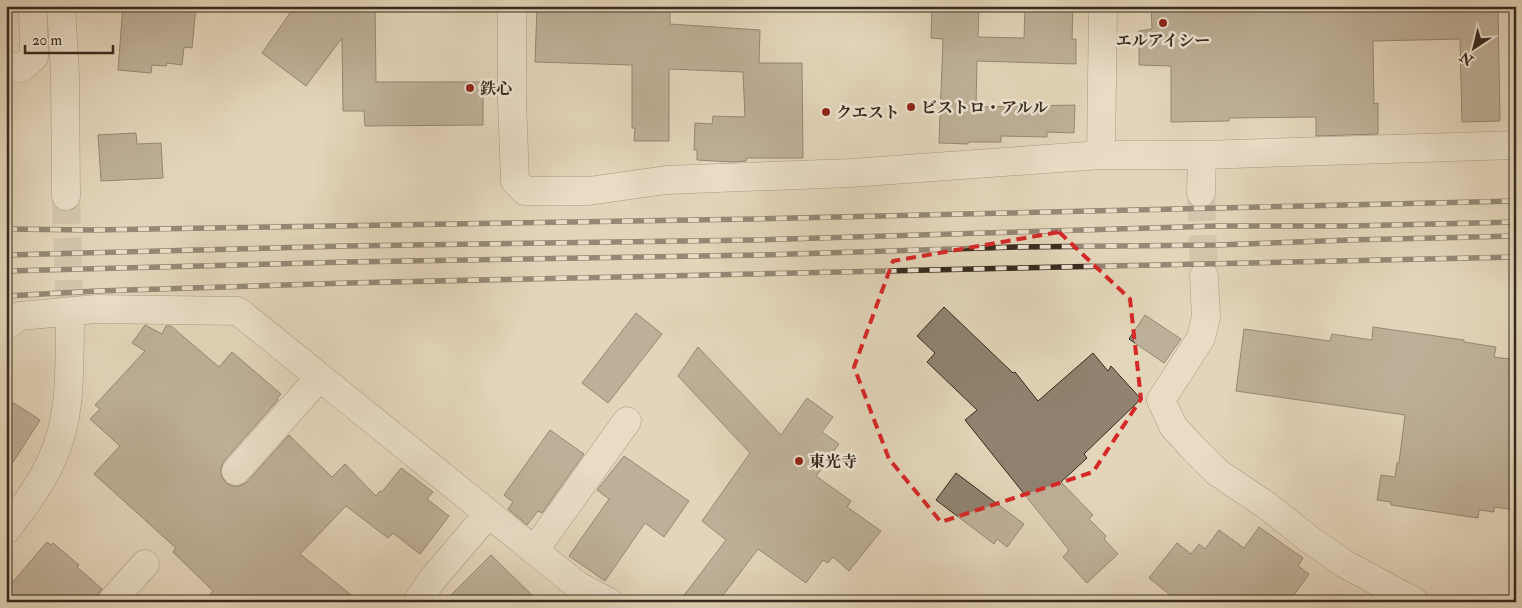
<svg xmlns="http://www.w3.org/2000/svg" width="1522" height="608" viewBox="0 0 1522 608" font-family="'IM FELL Double Pica','Noto Serif JP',serif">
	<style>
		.building { fill: #908370; stroke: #362a1f }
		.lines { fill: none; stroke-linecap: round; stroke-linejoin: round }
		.minor-tunnel { stroke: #c0b49b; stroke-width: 28; stroke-dasharray: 28 14; stroke-linecap: butt }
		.minor-casing { stroke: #615546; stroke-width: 29 }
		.minor { stroke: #ede4d2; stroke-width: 28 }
		.rail-casing { stroke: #362a1f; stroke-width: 5.5 }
		.rail { stroke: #ede4d2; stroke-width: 4; stroke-dasharray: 11; stroke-linecap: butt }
		.marked { fill: none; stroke: #d62828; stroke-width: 4; stroke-dasharray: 10 6; stroke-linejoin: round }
		.poi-dot { fill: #8f2418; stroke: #ede4d2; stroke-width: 2 }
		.labels { text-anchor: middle; stroke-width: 5; stroke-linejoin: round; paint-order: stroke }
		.poi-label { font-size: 16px; font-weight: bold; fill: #362a1f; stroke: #ede4d2; text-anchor: start }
	</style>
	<rect width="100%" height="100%" fill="#e3d6ba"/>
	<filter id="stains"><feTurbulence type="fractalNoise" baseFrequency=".004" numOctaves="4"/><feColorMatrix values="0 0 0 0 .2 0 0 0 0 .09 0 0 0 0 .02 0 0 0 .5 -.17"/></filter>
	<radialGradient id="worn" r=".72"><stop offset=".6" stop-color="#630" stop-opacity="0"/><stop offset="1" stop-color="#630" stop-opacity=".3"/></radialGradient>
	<path class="building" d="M 123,6 L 196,6 L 192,48 L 184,47 L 182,65 L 167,63 L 166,66 L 152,65 L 151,73 L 118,70 Z
		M 295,6 L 375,6 L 376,82 L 483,82 L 483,125 L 365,126 L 364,111 L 343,111 L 342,38 L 306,86 L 262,53 Z
		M 537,6 L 670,6 L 670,24 L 760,30 L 759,63 L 802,63 L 803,158 L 747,158 L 746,161 L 733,162 L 697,160 L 697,150 L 694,150 L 695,123 L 712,124 L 713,116 L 745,117 L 743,72 L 669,69 L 669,141 L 634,141 L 635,128 L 632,128 L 632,65 L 535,62 Z
		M 932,6 L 979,6 L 978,37 L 1024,38 L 1025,6 L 1073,6 L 1072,39 L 1076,39 L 1076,64 L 977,61 L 976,107 L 1075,105 L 1074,133 L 1047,132 L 1047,137 L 1001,136 L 1001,142 L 968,142 L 968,144 L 939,143 L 943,39 L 931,38 Z
		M 1151,6 L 1498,6 L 1500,121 L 1462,122 L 1460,39 L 1373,41 L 1374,104 L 1378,103 L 1378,134 L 1316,136 L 1316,117 L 1229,118 L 1229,121 L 1171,122 L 1171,66 L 1139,65 L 1139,31 L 1152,29 Z
		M 136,133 L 137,144 L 161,143 L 163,178 L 101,181 L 98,135 Z
		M 944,307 L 1013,373 L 1015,372 L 1038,401 L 1093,353 L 1108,371 L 1111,366 L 1141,399 L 1084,454 L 1087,458 L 1061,482 L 1093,515 L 1089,519 L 1106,536 L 1104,539 L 1118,554 L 1087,583 L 1063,557 L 1069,550 L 965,420 L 977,410 L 927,362 L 935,353 L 917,336 Z
		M 636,313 L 662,334 L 608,403 L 582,383 Z
		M 1145,315 L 1181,339 L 1164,363 L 1129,339 Z
		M 145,325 L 162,334 L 166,326 L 171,326 L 219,367 L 232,352 L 281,394 L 277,399 L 278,400 L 224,461 L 221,468 L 221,475 L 226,483 L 233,486 L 240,486 L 247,482 L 289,435 L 332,477 L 345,464 L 376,496 L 380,491 L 382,492 L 401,468 L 433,492 L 427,499 L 449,516 L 420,554 L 393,533 L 388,538 L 346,506 L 300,554 L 360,602 L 204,602 L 213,591 L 173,552 L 176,548 L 94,474 L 120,446 L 90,419 L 100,409 L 95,405 L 145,351 L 132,343 Z
		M 1373,327 L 1464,340 L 1464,342 L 1496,347 L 1494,357 L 1516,360 L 1516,510 L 1494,507 L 1494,512 L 1479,510 L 1478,518 L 1391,505 L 1391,502 L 1377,500 L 1381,475 L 1395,477 L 1397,463 L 1399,463 L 1405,415 L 1236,391 L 1244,329 L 1330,341 L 1332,334 L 1372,340 Z
		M 698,347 L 781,435 L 807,398 L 833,417 L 822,432 L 839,444 L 816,476 L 851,501 L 847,507 L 881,531 L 849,571 L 833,557 L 828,563 L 823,560 L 806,583 L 758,549 L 718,602 L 679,602 L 726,540 L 702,521 L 750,453 L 678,376 Z
		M 6,398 L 40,420 L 6,473 Z
		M 550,430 L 584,454 L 542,513 L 538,511 L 527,525 L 508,509 L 513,502 L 504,495 Z
		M 624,456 L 689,501 L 664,537 L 645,523 L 605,581 L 569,556 L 609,499 L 597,490 Z
		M 956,473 L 1024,524 L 1007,547 L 997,539 L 994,544 L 936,500 Z
		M 1259,527 L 1303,558 L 1298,566 L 1309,574 L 1289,602 L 1179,602 L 1149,578 L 1177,543 L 1191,554 L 1199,544 L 1205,549 L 1219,530 L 1244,548 Z
		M 47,542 L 51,545 L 53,543 L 79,565 L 77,567 L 102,589 L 96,598 L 96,602 L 6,602 L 6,590 Z
		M 491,555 L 539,602 L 444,602 Z"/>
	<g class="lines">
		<path class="minor-tunnel" d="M 1201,193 L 1204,276
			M 66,196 L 70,323"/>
		<defs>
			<path id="minor" d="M 61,6 L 65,75 L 66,196
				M 512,6 L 512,100 L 515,181 L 525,191 L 589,191 L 666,180 L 851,173 L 1101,155 L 1202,155 L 1516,145
				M 6,66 L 21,68 L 34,57 L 33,6
				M 1101,155 L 1103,6
				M 1201,193 L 1202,155
				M 1204,276 L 1206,317 L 1201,338 L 1161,400 L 1173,426 L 1191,446 L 1217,472 L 1266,505 L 1309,539 L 1343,563 L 1415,602
				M 6,326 L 20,316 L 96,309 L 238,311 L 577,585 L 609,602
				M 236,471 L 320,377
				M 6,530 C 23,508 41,485 52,459 C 72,416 69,369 70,323
				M 534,551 L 627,421
				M 111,602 L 145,564
				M 417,602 L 431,581 L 488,514"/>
		</defs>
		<use href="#minor" class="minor-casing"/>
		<use href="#minor" class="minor"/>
		<defs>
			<path id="rail" d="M 6,229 L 93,230 L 754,219 L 1516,201
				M 6,255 L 346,246 L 754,240 L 1216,226 L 1349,226 L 1516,222
				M 6,271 L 348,262 L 759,255 L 1016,247 L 1217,245 L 1349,240 L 1516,236
				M 6,296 L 97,291 L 347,283 L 1516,257"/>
		</defs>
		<use href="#rail" class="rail-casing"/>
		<use href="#rail" class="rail"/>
	</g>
	<path d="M0 0H1522V608H0ZM 1059,232 L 1130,299 L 1141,399 L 1093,472 L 941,522 L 889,459 L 854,367 L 893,261 Z" fill="#e3d6ba" fill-opacity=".55" fill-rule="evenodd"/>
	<path class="marked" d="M 1059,232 L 1130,299 L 1141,399 L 1093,472 L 941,522 L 889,459 L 854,367 L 893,261 Z"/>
	<g class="poi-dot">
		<circle cx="1163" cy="23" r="5"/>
		<circle cx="470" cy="88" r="5"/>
		<circle cx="911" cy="107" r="5"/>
		<circle cx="826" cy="112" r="5"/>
		<circle cx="799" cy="461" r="5"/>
	</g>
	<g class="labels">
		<g class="poi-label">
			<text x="1163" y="46" text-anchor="middle">エルアイシー</text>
			<text x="480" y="94">鉄心</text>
			<text x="921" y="113">ビストロ・アルル</text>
			<text x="836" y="118">クエスト</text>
			<text x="809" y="467">東光寺</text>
		</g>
	</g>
	<rect width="1522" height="608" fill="none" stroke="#e3d6ba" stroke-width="25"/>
	<rect x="8" y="8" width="1507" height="593" fill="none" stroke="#362a1f" stroke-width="2.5"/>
	<rect x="12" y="12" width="1497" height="583" fill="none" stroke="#362a1f"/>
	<g transform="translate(1474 48) rotate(215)" stroke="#ede4d2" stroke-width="4" paint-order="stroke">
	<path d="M0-4L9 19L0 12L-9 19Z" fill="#362a1f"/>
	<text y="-8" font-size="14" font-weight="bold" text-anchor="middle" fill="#362a1f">N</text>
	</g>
	<path d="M25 45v8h88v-8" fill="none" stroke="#362a1f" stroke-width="2.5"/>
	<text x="32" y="45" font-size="15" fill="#362a1f" stroke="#ede4d2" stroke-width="4" paint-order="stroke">20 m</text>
	<rect width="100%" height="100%" filter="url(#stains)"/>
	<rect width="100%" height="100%" fill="url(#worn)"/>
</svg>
